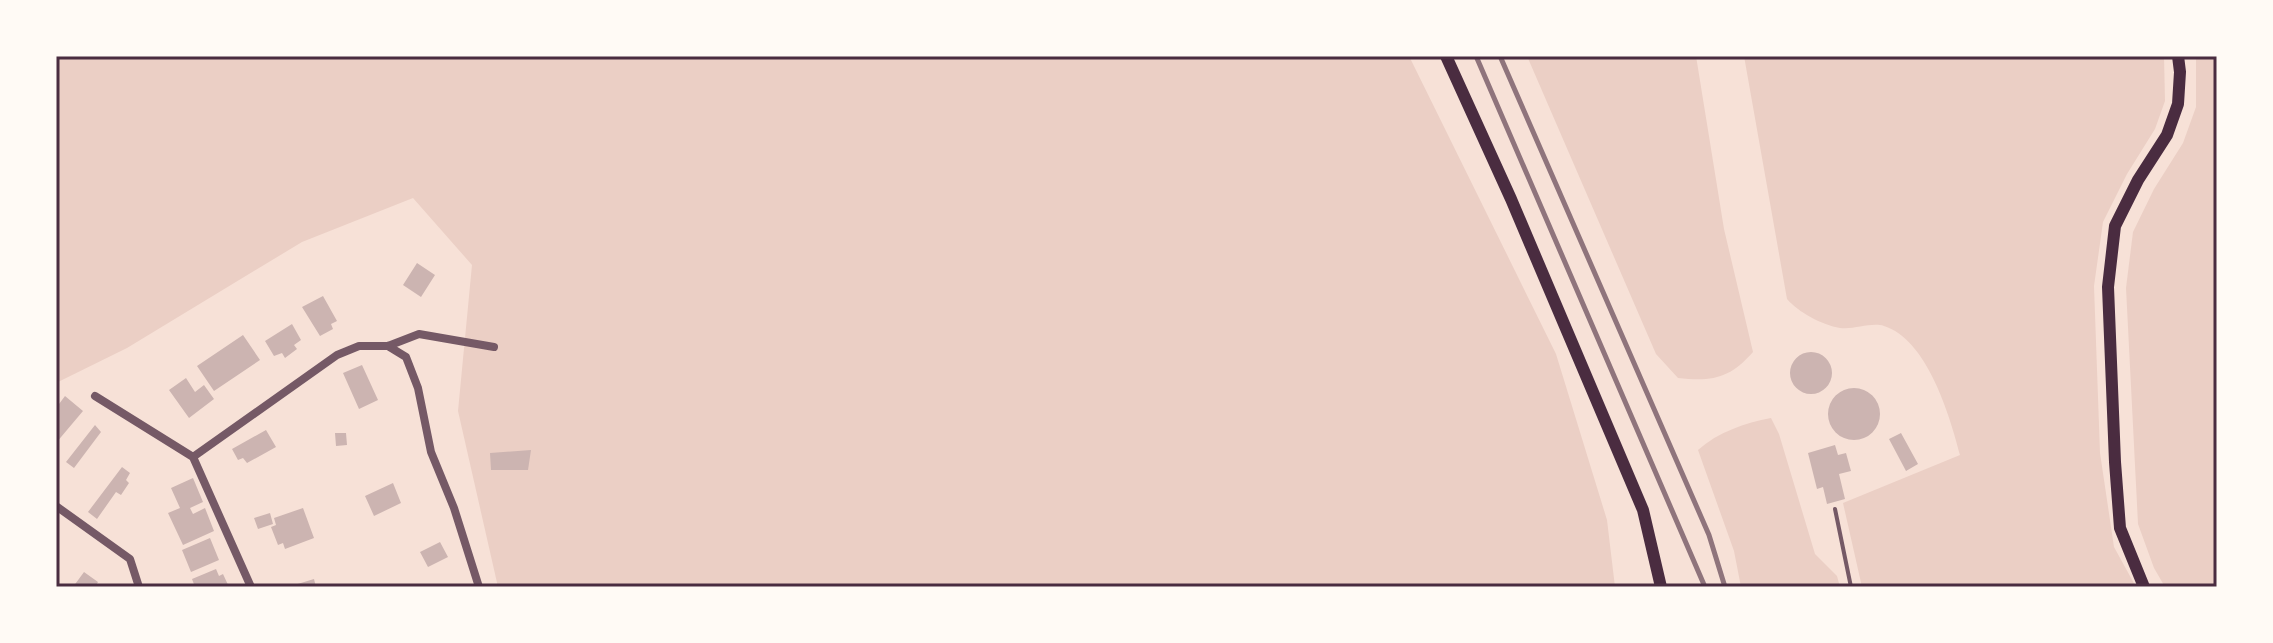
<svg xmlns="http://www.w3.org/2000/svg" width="2273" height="643" viewBox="0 0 2273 643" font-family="Literata,serif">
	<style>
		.green { fill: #ebcfc5 }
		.building { fill: #ccb4b1 }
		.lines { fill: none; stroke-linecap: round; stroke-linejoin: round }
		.service { stroke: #755966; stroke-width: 4 }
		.minor { stroke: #755966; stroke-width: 8 }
		.primary { stroke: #4a2c40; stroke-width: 12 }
		.rail { stroke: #8f747c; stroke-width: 5 }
		.neatline { fill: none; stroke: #4a2c40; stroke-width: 3 }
	</style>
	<rect width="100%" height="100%" fill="#f7e1d7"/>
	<path class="green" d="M 56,56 L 1409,56 L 1556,354 L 1607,520 L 1615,587 L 498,587 L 458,411 L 472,265 L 413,198 L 302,242 L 127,348 L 56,383 Z
		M 1527,56 L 1696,56 L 1724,229 L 1753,352 C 1730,378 1713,382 1678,378 L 1656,354 Z
		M 1744,56 L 2164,56 L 2165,101 L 2155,129 L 2127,174 L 2103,222 L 2094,286 L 2100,453 L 2114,547 L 2136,587 L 1862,587 L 1843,503 L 1960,455 C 1950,416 1927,339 1884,326 C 1871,322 1854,330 1840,328 C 1822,325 1798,312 1787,299 Z
		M 2196,56 L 2217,56 L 2217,587 L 2165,587 L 2154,568 L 2138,524 L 2126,288 L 2133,232 L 2154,189 L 2183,143 L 2196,107 Z
		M 1771,418 L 1779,434 L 1815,554 L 1837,576 L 1840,587 L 1741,587 L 1734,551 L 1698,450 C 1718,432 1745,423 1771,418 Z"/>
	<path class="building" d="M 417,263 L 435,275 L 421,297 L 403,285 Z
		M 323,296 L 337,321 L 331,324 L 333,329 L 320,336 L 302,307 Z
		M 292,324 L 301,340 L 294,345 L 297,349 L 285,358 L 282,353 L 274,356 L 265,341 Z
		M 243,335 L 260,360 L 214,391 L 197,366 Z
		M1790 373a21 21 0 1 1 42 0a21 21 0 1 1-42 0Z
		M 362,365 L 378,400 L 359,409 L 343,373 Z
		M 186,378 L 195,392 L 204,385 L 214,399 L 189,418 L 169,390 Z
		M1828 414a26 26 0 1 1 52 0a26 26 0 1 1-52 0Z
		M 65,396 L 83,411 L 56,443 L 56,408 Z
		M 95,425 L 101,432 L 74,468 L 66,462 Z
		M 266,430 L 276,447 L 247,463 L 243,458 L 238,460 L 232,449 Z
		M 335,433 L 346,433 L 347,445 L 336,446 Z
		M 1901,433 L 1918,464 L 1906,471 L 1889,439 Z
		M 1835,445 L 1838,455 L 1846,453 L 1851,471 L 1839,474 L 1845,499 L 1827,504 L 1823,487 L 1817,489 L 1808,453 Z
		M 531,450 L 528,470 L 491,470 L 490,453 Z
		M 122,467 L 130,473 L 126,480 L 129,483 L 121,495 L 116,492 L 97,519 L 88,512 Z
		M 193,478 L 203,502 L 190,508 L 193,514 L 205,508 L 214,531 L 183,545 L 168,513 L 180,508 L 171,488 Z
		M 393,483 L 401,503 L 374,516 L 365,496 Z
		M 303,508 L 314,538 L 285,549 L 283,543 L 278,545 L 271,527 L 276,525 L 274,518 Z
		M 270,513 L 273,524 L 258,529 L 254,518 Z
		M 210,538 L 219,560 L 191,572 L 182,550 Z
		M 440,542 L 448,557 L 428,567 L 420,552 Z
		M 216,569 L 219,576 L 223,574 L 229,587 L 195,587 L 192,579 Z
		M 84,572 L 98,582 L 95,587 L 73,587 Z
		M 314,579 L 316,587 L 291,587 L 291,586 Z"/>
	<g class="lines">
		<path class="service" d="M 1835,509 L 1851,587"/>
		<path class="minor" d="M 388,346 L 406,357 L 418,388 L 431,452 L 454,508 L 479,587
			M 95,396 L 193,457
			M 193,457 L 337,355 L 359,346 L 388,346 L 419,334 L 494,347
			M 193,457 L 251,587
			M 56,506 L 130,559 L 139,587"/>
		<path class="primary" d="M 1446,56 L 1511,199 L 1643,510 L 1661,587
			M 2144,587 L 2120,528 L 2115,462 L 2108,287 L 2115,226 L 2138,180 L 2167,135 L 2178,104 L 2180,72 L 2178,56"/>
		<path class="rail" d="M 1476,56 L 1705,587
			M 1500,56 L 1709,535 L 1725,587"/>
	</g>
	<rect width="2273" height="643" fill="none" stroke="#fffaf5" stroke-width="116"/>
	<rect x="58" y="58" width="2157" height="527" class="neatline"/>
</svg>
